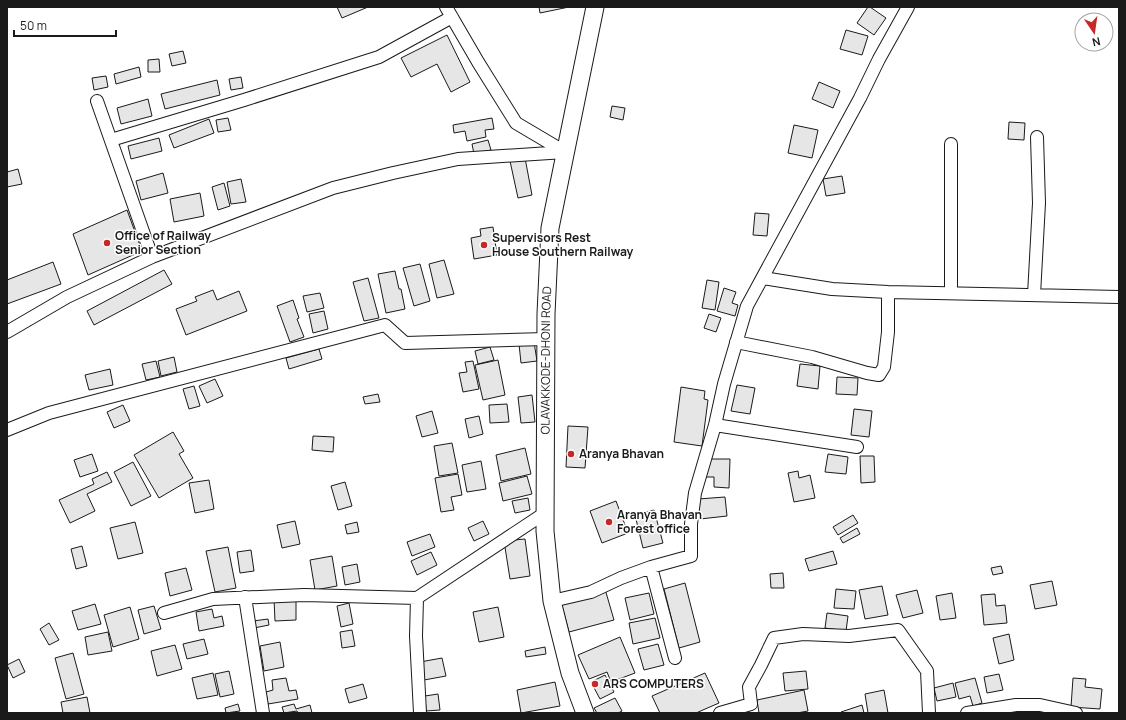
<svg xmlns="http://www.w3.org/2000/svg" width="1126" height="720" viewBox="0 0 1126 720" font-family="Manrope,sans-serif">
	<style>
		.building { fill: #e6e6e6; stroke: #1a1a1a }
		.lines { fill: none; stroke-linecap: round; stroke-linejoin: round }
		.street-casing { stroke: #1a1a1a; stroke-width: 14 }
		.secondary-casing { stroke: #1a1a1a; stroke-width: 19 }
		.street { stroke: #fff; stroke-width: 12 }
		.secondary { stroke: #fff; stroke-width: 17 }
		.poi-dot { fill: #c62828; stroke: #fff; stroke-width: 1.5 }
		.labels { text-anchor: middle; stroke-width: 3; stroke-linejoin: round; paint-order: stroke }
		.poi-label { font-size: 12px; font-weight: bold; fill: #1a1a1a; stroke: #fff; text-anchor: start }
		.street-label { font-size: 12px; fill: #1a1a1a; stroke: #fff }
	</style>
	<rect width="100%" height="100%" fill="#fff"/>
	<path class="building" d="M 337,7 L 368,7 L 342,18 Z
		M 539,7 L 569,7 L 540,13 Z
		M 868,7 L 870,7 L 886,18 L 874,35 L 857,23 Z
		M 846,30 L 868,36 L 862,55 L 840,49 Z
		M 447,35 L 470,82 L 451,92 L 437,64 L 411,77 L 401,58 Z
		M 183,51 L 186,63 L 172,66 L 169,54 Z
		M 159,59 L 160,72 L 148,72 L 148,60 Z
		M 139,67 L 141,77 L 116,84 L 114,74 Z
		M 106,76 L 108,87 L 94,90 L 92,78 Z
		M 241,77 L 243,88 L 231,90 L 229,79 Z
		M 217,80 L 220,95 L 165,109 L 161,94 Z
		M 819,82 L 840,91 L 833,108 L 812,99 Z
		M 148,99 L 152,116 L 121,124 L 117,108 Z
		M 612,106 L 625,108 L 623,120 L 610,117 Z
		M 228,118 L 231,130 L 218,132 L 216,120 Z
		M 492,118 L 494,129 L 485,130 L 486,137 L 467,141 L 465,131 L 454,133 L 453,125 Z
		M 209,119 L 214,133 L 174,148 L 169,135 Z
		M 1009,122 L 1025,123 L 1024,140 L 1008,139 Z
		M 794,125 L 818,130 L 812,158 L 788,153 Z
		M 159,138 L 162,151 L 131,159 L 128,146 Z
		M 488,140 L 491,150 L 474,154 L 472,144 Z
		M 525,158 L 532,195 L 518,198 L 510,161 Z
		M 18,169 L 22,184 L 7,187 L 7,172 Z
		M 163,173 L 168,193 L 141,200 L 136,181 Z
		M 842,176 L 845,193 L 826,196 L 823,179 Z
		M 241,179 L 246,202 L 231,204 L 227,182 Z
		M 224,183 L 230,206 L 218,210 L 212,187 Z
		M 200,193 L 204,216 L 174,222 L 170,199 Z
		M 127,210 L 142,251 L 88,275 L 73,234 Z
		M 755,213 L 769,214 L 767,236 L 753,235 Z
		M 493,227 L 497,255 L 474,259 L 471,238 L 481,236 L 480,229 Z
		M 444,260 L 454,294 L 437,298 L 429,264 Z
		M 53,262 L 61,284 L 7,304 L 7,280 Z
		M 420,264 L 430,301 L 414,306 L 403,268 Z
		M 164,270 L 172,284 L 94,325 L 87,311 Z
		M 395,271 L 399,289 L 401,289 L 405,309 L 386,313 L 378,274 Z
		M 368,278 L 379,318 L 364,321 L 353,282 Z
		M 707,280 L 719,282 L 715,310 L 702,308 Z
		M 724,288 L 736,292 L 732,303 L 738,305 L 735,316 L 717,311 Z
		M 213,290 L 217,300 L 239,291 L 247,311 L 186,335 L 176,309 L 197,301 L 195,297 Z
		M 320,293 L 324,308 L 307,312 L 303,296 Z
		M 293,300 L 299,318 L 297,319 L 304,337 L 290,342 L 277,306 Z
		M 324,311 L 328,329 L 313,333 L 309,314 Z
		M 709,314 L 721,318 L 716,332 L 704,328 Z
		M 534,342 L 537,361 L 521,363 L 519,344 Z
		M 490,347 L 494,360 L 478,364 L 475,351 Z
		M 319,349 L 322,359 L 289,369 L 286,358 Z
		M 174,357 L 177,372 L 161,376 L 158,361 Z
		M 498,360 L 505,395 L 483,400 L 475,365 Z
		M 156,361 L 160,377 L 146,380 L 142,364 Z
		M 473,361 L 479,389 L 463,392 L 459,373 L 467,372 L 465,362 Z
		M 800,364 L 820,366 L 818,389 L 797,386 Z
		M 110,369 L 113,385 L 89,390 L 85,375 Z
		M 837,377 L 858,378 L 857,395 L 836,394 Z
		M 215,379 L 223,396 L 207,403 L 199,386 Z
		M 737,385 L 755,388 L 750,414 L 731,411 Z
		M 194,386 L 200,406 L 189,409 L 183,389 Z
		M 681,387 L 705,391 L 704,399 L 708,400 L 702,446 L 674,442 Z
		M 378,394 L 380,402 L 365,404 L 363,397 Z
		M 532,395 L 535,422 L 521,423 L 518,397 Z
		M 507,404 L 509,422 L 490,423 L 489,405 Z
		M 123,405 L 130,421 L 114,428 L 107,412 Z
		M 854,409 L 872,411 L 869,437 L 851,435 Z
		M 432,411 L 438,433 L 422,437 L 416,416 Z
		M 479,416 L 483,434 L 469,438 L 465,419 Z
		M 568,426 L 588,427 L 585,468 L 566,467 Z
		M 173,432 L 184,451 L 179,454 L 193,478 L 159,498 L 134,455 Z
		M 313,436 L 334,437 L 333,452 L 312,450 Z
		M 452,443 L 458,473 L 439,476 L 434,446 Z
		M 525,448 L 531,474 L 501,481 L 496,455 Z
		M 92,454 L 98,471 L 80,477 L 74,460 Z
		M 828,454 L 848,457 L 846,474 L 825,472 Z
		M 860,456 L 874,456 L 875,482 L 861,483 Z
		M 706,459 L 730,459 L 729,488 L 714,487 L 714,477 L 705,477 Z
		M 481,461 L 486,489 L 467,492 L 462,465 Z
		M 133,462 L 151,496 L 131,506 L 114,472 Z
		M 798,471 L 799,478 L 810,475 L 815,498 L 794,502 L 788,473 Z
		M 107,472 L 112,482 L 87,494 L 95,511 L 70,523 L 59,500 L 94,484 L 92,479 Z
		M 458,474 L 462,495 L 451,497 L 454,510 L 441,512 L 435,478 Z
		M 527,476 L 532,494 L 503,501 L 499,483 Z
		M 209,480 L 214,509 L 195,513 L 189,483 Z
		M 345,482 L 352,506 L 338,510 L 331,486 Z
		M 725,497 L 727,516 L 700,519 L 698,499 Z
		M 528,498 L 530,510 L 515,513 L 512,501 Z
		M 616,501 L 628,533 L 602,543 L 590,511 Z
		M 654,510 L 663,543 L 643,548 L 635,515 Z
		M 853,515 L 858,523 L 838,535 L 833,527 Z
		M 295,521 L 300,544 L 282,548 L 277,525 Z
		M 483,521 L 489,534 L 474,541 L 468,528 Z
		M 135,522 L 143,553 L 118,559 L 110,528 Z
		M 357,522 L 359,532 L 347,534 L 345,525 Z
		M 857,528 L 860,534 L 843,543 L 840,538 Z
		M 430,534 L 435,547 L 412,556 L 407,542 Z
		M 525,539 L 530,576 L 510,579 L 504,541 Z
		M 82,546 L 87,566 L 76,569 L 71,549 Z
		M 228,547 L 236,588 L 215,592 L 206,551 Z
		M 251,550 L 254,571 L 240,573 L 237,552 Z
		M 833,551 L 837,564 L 809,571 L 805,559 Z
		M 431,552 L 437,565 L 417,575 L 411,561 Z
		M 332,556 L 337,586 L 315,590 L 310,560 Z
		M 357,564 L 360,582 L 345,585 L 342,567 Z
		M 1001,566 L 1003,573 L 993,575 L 991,568 Z
		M 186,568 L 192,590 L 170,596 L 165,573 Z
		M 783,573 L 784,588 L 771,588 L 770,574 Z
		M 1052,581 L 1057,605 L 1035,609 L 1030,585 Z
		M 685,583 L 700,642 L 679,648 L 664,589 Z
		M 882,586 L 888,615 L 865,619 L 859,590 Z
		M 605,589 L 614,620 L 569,632 L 561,602 Z
		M 836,589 L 856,591 L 854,609 L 834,608 Z
		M 917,590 L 923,613 L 903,618 L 896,595 Z
		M 649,593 L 654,614 L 630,620 L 625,598 Z
		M 952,593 L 956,618 L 940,620 L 936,596 Z
		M 995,594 L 996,606 L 1005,605 L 1007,623 L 984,625 L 981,595 Z
		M 296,598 L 296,620 L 275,621 L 274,599 Z
		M 349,603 L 353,624 L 341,627 L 337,606 Z
		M 95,604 L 101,624 L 78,630 L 72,611 Z
		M 154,606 L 161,629 L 144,634 L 138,610 Z
		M 130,607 L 139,639 L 113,647 L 104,615 Z
		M 498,607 L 504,637 L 479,642 L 473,612 Z
		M 212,609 L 214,618 L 222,616 L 224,626 L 199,631 L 196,612 Z
		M 827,613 L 848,616 L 846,631 L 825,628 Z
		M 655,618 L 660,638 L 633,644 L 629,623 Z
		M 268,619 L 269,625 L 254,628 L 253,621 Z
		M 49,623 L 59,640 L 49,645 L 40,629 Z
		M 352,630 L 355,646 L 342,648 L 340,632 Z
		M 108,632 L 112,651 L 88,655 L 85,637 Z
		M 1009,634 L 1014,660 L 999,664 L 993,638 Z
		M 620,637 L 635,673 L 611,682 L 607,672 L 589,679 L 578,655 Z
		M 204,639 L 208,654 L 187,659 L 183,644 Z
		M 280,642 L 284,667 L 264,671 L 260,646 Z
		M 658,644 L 664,665 L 644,670 L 638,649 Z
		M 175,645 L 182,669 L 157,676 L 151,651 Z
		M 545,647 L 546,654 L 526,657 L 525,651 Z
		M 73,653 L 84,694 L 66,699 L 55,658 Z
		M 442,658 L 446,676 L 424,680 L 420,662 Z
		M 19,659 L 25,672 L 13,678 L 7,665 Z
		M 229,671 L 234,694 L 220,697 L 215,674 Z
		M 806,671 L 808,689 L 785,691 L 783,673 Z
		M 213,673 L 218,695 L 197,699 L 192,678 Z
		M 705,673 L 719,703 L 696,713 L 660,713 L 652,696 Z
		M 999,674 L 1003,690 L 987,693 L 984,677 Z
		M 605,675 L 614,692 L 600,699 L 591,682 Z
		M 286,678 L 289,691 L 296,690 L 298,699 L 268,704 L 266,692 L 273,690 L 272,680 Z
		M 975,678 L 982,703 L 973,706 L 970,696 L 959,699 L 955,683 Z
		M 1073,678 L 1086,679 L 1085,687 L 1102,689 L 1100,709 L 1071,707 Z
		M 555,682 L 560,706 L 521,713 L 517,690 Z
		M 953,683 L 956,697 L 937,701 L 934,688 Z
		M 363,684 L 367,698 L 349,703 L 345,689 Z
		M 804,690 L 808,711 L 797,713 L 759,713 L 757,700 Z
		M 884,690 L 888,713 L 868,713 L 865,694 Z
		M 438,694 L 440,710 L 426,711 L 425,696 Z
		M 87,697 L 90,713 L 63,713 L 61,702 Z
		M 615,698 L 622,711 L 618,713 L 597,713 L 594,708 Z
		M 238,704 L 240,711 L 226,713 L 225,708 Z
		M 294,704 L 296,709 L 310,705 L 312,713 L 298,713 L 297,711 L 284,713 L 282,707 Z
		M 862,705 L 864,713 L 842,713 L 841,712 Z"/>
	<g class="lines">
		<defs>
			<path id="street" d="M 446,7 L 478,62 L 516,123 L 565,152
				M 97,101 L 152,257 L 333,188 L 393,173 L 458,159 L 565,152
				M 111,140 L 244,100 L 379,57 L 452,17
				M 763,278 L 832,289 L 888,292 L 1119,297
				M 951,293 L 951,144
				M 1034,295 L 1039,203 L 1037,137
				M 7,332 L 67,297 L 152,257
				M 736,342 L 812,357 L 867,373 L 879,375 L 884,367 L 888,332 L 888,292
				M 715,425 L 857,447
				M 7,430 L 49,413 L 385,325 L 405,343 L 546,339
				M 651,567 L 675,658
				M 245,597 L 263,713
				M 417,598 L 416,636 L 420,713
				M 552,601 L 591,592 L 621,578 L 651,567 L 691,556 L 691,524 L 695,493 L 715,425 L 724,384 L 747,306 L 860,98 L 879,59 L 908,7
				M 164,613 L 213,599 L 304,595 L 417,598 L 545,513
				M 720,713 L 751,704 L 749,687 L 761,665 L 774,638 L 803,634 L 849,636 L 898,630 L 927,671 L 929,713
				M 967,713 L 1016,705 L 1040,705 L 1076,713"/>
			<g id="secondary">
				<path id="s1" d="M 585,713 L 570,673 L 552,601 L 545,531 L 546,314 L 550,228 L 595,7"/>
			</g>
		</defs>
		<use href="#street" class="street-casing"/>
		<use href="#secondary" class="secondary-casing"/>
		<use href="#street" class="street"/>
		<use href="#secondary" class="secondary"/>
	</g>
	<g class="poi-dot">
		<circle cx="107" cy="243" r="4"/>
		<circle cx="484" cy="245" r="4"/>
		<circle cx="571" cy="454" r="4"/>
		<circle cx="609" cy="522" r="4"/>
		<circle cx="595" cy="684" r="4"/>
	</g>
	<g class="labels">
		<g class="poi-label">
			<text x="115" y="240">Office of Railway<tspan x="115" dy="14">Senior Section</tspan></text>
			<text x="492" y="242">Supervisors Rest<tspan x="492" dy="14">House Southern Railway</tspan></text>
			<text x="579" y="458">Aranya Bhavan</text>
			<text x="617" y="519">Aranya Bhavan<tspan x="617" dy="14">Forest office</tspan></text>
			<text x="603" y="688">ARS COMPUTERS</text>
		</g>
		<g class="street-label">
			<text dy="4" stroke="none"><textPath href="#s1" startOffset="358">OLAVAKKODE-DHONI ROAD</textPath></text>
		</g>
	</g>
	<rect width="1126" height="720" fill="none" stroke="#1a1a1a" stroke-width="16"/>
	<g transform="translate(1094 32) rotate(167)"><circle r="19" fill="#ffffff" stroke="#a3a3a3"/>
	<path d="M0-3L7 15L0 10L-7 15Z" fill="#c62828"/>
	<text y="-6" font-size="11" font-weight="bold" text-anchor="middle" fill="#1a1a1a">N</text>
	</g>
	<path d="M14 30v6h102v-6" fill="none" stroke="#1a1a1a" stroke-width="2"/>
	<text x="20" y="30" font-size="12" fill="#1a1a1a" stroke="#ffffff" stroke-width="3" paint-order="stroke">50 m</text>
</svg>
